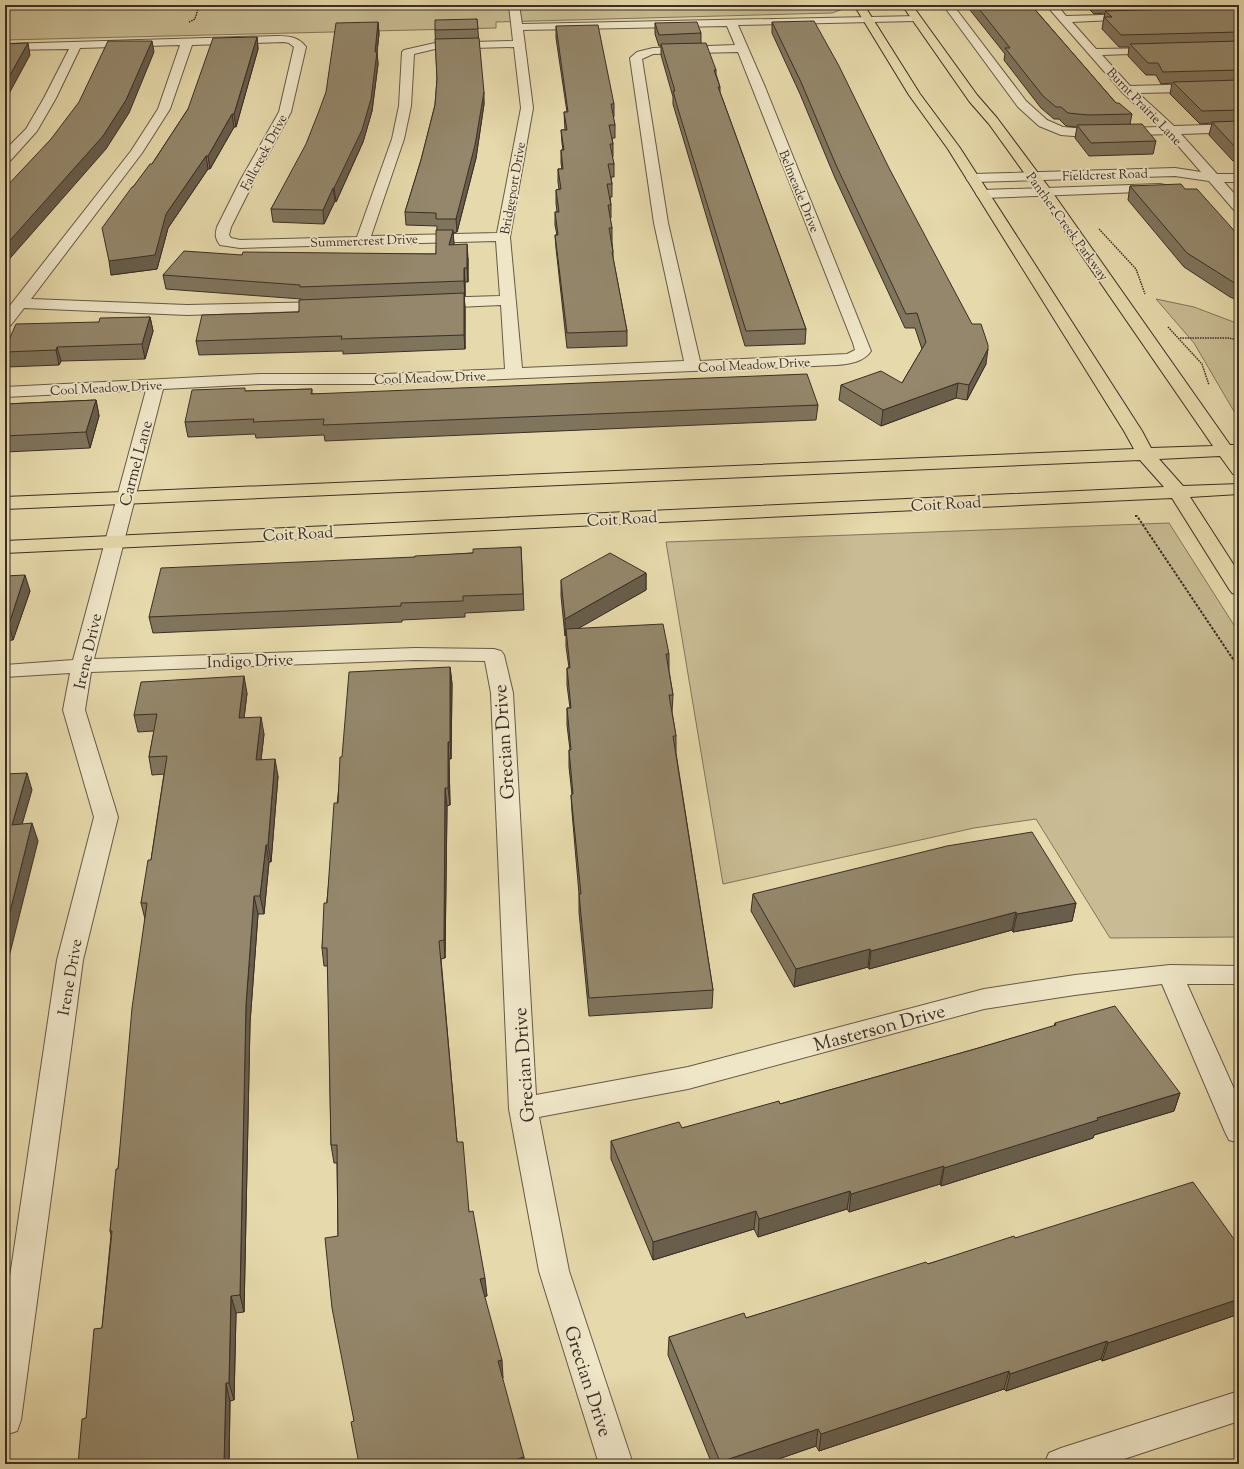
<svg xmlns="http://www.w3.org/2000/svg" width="1244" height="1469" viewBox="0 0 1244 1469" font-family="'Sorts Mill Goudy',serif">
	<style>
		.green { fill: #c9bc94; stroke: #82755d }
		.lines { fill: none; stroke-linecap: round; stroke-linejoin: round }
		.minor-casing { stroke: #665947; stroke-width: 2 }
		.major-casing { stroke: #3b2e26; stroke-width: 2 }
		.path-far1 { stroke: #3b2e26; stroke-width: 1.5; stroke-dasharray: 1.5 1; stroke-linecap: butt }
		.path { stroke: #3b2e26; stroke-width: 2; stroke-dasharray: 2.5 1.5; stroke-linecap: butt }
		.minor { fill: #efe6c8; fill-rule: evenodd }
		.major { fill: #e6d9ab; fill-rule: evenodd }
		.wall { fill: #7f745c; stroke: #3b2e26 }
		.shaded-wall { fill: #685e4b; stroke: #3b2e26 }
		.building { fill: #94876b; stroke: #3b2e26 }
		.labels { text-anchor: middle; stroke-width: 3.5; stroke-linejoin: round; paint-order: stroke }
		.far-street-label { font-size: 13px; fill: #3b2e26; stroke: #efe6c8 }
		.street-label { font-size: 16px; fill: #3b2e26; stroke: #efe6c8 }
		.near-street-label { font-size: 19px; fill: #3b2e26; stroke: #efe6c8 }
	</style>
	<rect width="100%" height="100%" fill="#e6d9ab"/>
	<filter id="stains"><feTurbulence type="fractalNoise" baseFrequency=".005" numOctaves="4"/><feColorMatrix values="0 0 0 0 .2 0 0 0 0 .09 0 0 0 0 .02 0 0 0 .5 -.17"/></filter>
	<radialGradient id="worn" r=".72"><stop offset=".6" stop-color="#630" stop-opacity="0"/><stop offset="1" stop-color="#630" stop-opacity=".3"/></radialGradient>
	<path class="green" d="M 5,5 L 844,5 L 846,8 L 832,13 L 496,22 L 496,28 L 5,40 Z
		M 1156,299 L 1194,307 L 1239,324 L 1239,420 L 1194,343 Z
		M 1169,523 L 1239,633 L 1239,937 L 1110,938 L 1036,819 L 974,828 L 723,884 L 666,542 Z"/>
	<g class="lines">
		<defs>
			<path id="minor" d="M 509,5 L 519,5 L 522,24 L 919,16 L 920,18 L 915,21 L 738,25 L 765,87 L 871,351 C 864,362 849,364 837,365 L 386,384 L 261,384 L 163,389 L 94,659 L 415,648 L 494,649 L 501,651 L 504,655 L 513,693 L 536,1095 L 688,1067 L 984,989 L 1075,975 L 1170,965 L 1239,966 L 1239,984 L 1187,984 L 1239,1100 L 1239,1143 L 1229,1140 L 1225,1132 L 1162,984 L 1075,995 L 984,1009 L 688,1089 L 539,1117 L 569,1271 L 633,1464 L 599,1464 L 539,1271 L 509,1109 L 491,693 L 485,661 L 415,660 L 91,672 L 85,710 L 118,817 L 83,960 L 21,1420 L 17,1431 L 5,1435 L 5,1310 L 57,960 L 94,817 L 63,710 L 70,673 L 5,677 L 5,665 L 73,660 L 146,390 L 5,397 L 5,387 L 261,374 L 386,374 L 505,369 L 501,305 L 435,308 L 430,306 L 427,303 L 430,300 L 435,298 L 500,296 L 496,241 L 240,248 L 220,245 C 215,238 215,235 217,227 L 240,181 L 279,112 L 294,47 L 289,43 L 284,42 L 192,45 L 170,109 L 142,153 L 31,299 L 187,305 L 329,302 L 334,304 L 337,307 L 334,310 L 187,315 L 24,308 L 11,325 L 5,327 L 5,312 L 131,151 L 158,109 L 180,45 L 80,48 L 56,98 L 37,131 L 10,161 L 5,162 L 5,150 L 26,129 L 44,98 L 69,49 L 5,50 L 5,44 L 277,36 C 289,36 299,37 306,47 L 291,112 L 254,181 L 231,227 L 229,235 L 231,238 L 240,240 L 357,237 L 392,139 L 399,106 L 402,52 L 404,50 L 435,43 L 513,41 ZM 727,26 L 735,45 L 653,48 L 637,52 L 630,58 L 654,223 L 684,361 L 522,368 L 510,237 L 533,108 L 523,30 ZM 514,47 L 521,108 L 497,233 L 371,236 L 404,139 L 411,106 L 414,54 L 435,49 ZM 738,52 L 853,343 L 855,350 L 847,354 L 700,361 L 668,223 L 642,59 L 653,54 Z
				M 943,5 L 953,5 L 1026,101 L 1047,120 L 1063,127 L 1086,129 L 1160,127 L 1123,93 L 1046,5 L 1057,5 L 1066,16 L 1138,14 L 1139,16 L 1138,18 L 1134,19 L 1072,22 L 1096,49 L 1162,48 L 1164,50 L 1162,52 L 1158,53 L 1102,55 L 1130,86 L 1239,83 L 1239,91 L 1138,93 L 1174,126 L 1239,124 L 1239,132 L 1181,134 L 1217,174 L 1239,174 L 1239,182 L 1224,182 L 1239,199 L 1239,211 L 1234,210 L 1209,181 L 1175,176 L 973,182 L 968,181 L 966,178 L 968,175 L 973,174 L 1175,168 L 1201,172 L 1168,134 L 1086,137 L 1061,135 L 1039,126 L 1018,107 Z
				M 1160,184 L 1165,185 L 1167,188 L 1165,191 L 983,198 L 978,197 L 976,194 L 978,191 L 983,190 Z
				M 1239,1391 L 1239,1421 L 1109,1464 L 1044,1464 L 1049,1453 L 1061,1448 Z"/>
			<path id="major" d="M 854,5 L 864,5 L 920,94 L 960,148 L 1142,431 L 1151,448 L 1213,446 L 1040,195 L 989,124 L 969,101 L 902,5 L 912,5 L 977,95 L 997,118 L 1050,189 L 1230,445 L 1239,445 L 1239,455 L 1238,455 L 1239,457 L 1239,475 L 1233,474 L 1220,456 L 1159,459 L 1183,486 L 1239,484 L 1239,494 L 1190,497 L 1239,573 L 1239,595 L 1232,593 L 1229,589 L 1172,498 L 5,553 L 5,541 L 1164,487 L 1140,460 L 5,509 L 5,497 L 1134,449 L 1124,431 L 948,149 L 909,95 Z"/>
		</defs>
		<use href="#minor" class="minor-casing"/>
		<use href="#major" class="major-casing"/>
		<path class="path-far1" d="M 189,22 L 195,19 L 199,5
			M 1099,229 L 1136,269 L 1145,294
			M 1168,327 L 1202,364 L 1209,385
			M 1180,338 L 1228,338 L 1239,340"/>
		<path class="path" d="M 1135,516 L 1137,516 L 1239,668"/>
		<use href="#minor" class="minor"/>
		<use href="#major" class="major"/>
	</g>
	<path class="wall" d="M 966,5 L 1031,5 L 1116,103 L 1132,114 L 1130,124 L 1156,141 L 1153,154 L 1089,156 L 1075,138 L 1077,127 L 1066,126 L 1059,119 L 1054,119 L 1041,108 L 1004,60 L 1005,54 Z
		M 1085,5 L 1232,5 L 1231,7 L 1239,7 L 1239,161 L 1233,161 L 1209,135 L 1212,123 L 1200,124 L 1170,94 L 1172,83 L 1161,84 L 1156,75 L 1146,75 L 1128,56 L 1129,47 L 1119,47 L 1102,29 L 1104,17 L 1105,13 L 1094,14 Z
		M 477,19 L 484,104 L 476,158 L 457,232 L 453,233 L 454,245 L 468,258 L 468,282 L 465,282 L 465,296 L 464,296 L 465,308 L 465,349 L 343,354 L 343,351 L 199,355 L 196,341 L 299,312 L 301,299 L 166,289 L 163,275 L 242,255 L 436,254 L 437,226 L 406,225 L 405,212 L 421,160 L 435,105 L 437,79 L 435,30 Z
		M 378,22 L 379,34 L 377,52 L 378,64 L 372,111 L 363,142 L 336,202 L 335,201 L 324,224 L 273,222 L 271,209 Z
		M 772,22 L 986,364 L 967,400 L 956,398 L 881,426 L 839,400 L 841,385 L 902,383 L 922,349 L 915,328 L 905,328 L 835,178 L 800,94 L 772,33 Z
		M 655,23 L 701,33 L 701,43 L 716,70 L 716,74 L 720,87 L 720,92 L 724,103 L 806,329 L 805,344 L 745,346 L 678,121 L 673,104 L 673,97 L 661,55 L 661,46 L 659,46 L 655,34 Z
		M 556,26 L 614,104 L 614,117 L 613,117 L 615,125 L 615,138 L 612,138 L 613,144 L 613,157 L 612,157 L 614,164 L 614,177 L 611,177 L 612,184 L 612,197 L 610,197 L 611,205 L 611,218 L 610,219 L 612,228 L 612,242 L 613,252 L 613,258 L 627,331 L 627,346 L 567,348 L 556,248 L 555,235 L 557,235 L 555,225 L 555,212 L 557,212 L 556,203 L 556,190 L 559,189 L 558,182 L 558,169 L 562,169 L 561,163 L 561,150 L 563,150 L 562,143 L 561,130 L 565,130 L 564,112 L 567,112 L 556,38 Z
		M 257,37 L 258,49 L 236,127 L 234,127 L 210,169 L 208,169 L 168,228 L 157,269 L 111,275 L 133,187 L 152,164 L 188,109 Z
		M 1130,186 L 1185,189 L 1239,236 L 1239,301 L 1230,297 L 1184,267 L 1128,200 Z
		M 150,317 L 153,331 L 145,359 L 61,361 L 59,365 L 7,367 L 5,357 L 5,349 L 99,322 Z
		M 312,389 L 312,394 L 818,405 L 816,420 L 325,441 L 324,435 L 256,438 L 255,434 L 188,437 L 185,422 L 246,391 Z
		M 96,400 L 99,416 L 90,448 L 5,452 L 5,404 Z
		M 521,547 L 524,610 L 465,613 L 465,617 L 402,620 L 402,622 L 153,633 L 149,617 L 415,557 L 473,553 Z
		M 646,573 L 646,590 L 578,628 L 669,654 L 669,671 L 673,695 L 672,712 L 676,736 L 676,753 L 713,990 L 712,1008 L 589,1016 L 579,912 L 579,894 L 572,812 L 571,795 L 572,795 L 569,767 L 569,750 L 570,750 L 567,725 L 567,708 L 570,708 L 567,685 L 567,668 L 569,668 L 566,646 L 566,635 L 565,636 L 561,596 L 561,580 Z
		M 5,576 L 30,591 L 13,640 L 5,641 Z
		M 450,667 L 452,684 L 451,759 L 449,759 L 450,805 L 447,806 L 445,958 L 441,959 L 457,1142 L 469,1212 L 487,1296 L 484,1296 L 503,1378 L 354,1421 L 338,1236 L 337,1163 L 334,1163 L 331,1145 L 328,966 L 324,966 L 322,948 L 342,757 Z
		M 247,693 L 244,718 L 264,734 L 261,759 L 278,776 L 271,862 L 269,862 L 264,914 L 258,914 L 250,1023 L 244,1312 L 236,1313 L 234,1400 L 230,1401 L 229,1464 L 78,1464 L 102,1328 L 111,1235 L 110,1231 L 118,1169 L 145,919 L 141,903 L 151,860 L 164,774 L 152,775 L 149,757 L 154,731 L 138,732 L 134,715 Z
		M 753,894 L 1076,903 L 1072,921 L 1013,932 L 1012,930 L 869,969 L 868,967 L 794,987 L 751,911 Z
		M 1055,1023 L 1180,1093 L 1174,1111 L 1094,1135 L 1093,1138 L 941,1186 L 940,1184 L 849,1212 L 847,1209 L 758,1237 L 754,1229 L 653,1260 L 611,1159 L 611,1141 L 682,1128 L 780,1104 L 975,1049 L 1054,1026 Z
		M 1015,1238 L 1239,1246 L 1239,1314 L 1102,1361 L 1101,1359 L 1006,1391 L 1004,1389 L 819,1451 L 816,1446 L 764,1464 L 712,1464 L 668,1355 L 669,1337 L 746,1318 Z"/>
	<path class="shaded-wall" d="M 378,22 L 379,34 L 377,52 L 378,64 L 372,111 L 363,142 L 336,202 L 334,188 L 375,52 Z
		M 257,37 L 258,49 L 236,127 L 234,114 Z
		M 152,41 L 154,52 L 129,113 L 106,149 L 5,264 L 5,246 Z
		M 28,43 L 30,55 L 5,101 L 5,84 Z
		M 484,92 L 484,104 L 476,158 L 457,232 L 456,219 Z
		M 232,114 L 234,127 L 210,169 L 208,156 Z
		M 206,156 L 208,169 L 168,228 L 157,269 L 111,275 L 109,261 L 166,214 Z
		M 333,188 L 335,201 L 324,224 L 323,210 Z
		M 453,230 L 454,244 L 450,259 L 449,245 Z
		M 467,244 L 468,258 L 468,282 L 467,268 Z
		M 464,268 L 465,282 L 465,296 L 464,281 Z
		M 464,293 L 465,308 L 465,349 L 464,335 Z
		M 150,317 L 153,331 L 145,359 L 142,344 Z
		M 57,347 L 61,361 L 59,365 L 56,350 Z
		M 988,349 L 986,364 L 967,400 L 969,385 Z
		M 958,383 L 956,398 L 881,426 L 883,410 Z
		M 96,400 L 99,416 L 90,448 L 86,432 Z
		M 646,573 L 646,590 L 567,635 L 566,629 L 566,635 L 565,636 L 565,619 Z
		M 25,575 L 30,591 L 13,640 L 9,624 Z
		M 450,667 L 452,684 L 451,759 L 450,742 Z
		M 244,676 L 247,693 L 242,735 L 239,718 Z
		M 5,697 L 8,708 L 5,717 Z
		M 261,717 L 264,734 L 259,777 L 256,760 Z
		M 448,742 L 449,759 L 450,805 L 448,788 Z
		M 275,759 L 278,776 L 271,862 L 268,845 Z
		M 27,773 L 32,790 L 17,842 L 12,825 Z
		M 445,788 L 447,806 L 445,958 L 444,940 Z
		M 32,823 L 38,841 L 5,973 L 5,932 Z
		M 266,845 L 269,862 L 264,914 L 260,896 Z
		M 254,896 L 258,914 L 250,1023 L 244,1312 L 240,1295 L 246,1005 Z
		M 1076,903 L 1072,921 L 1013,932 L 1017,914 Z
		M 1016,912 L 1012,930 L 869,969 L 871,951 Z
		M 870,949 L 868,967 L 794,987 L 796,969 Z
		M 1180,1093 L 1174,1111 L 1094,1135 L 1093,1138 L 941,1186 L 944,1168 L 1097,1118 Z
		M 944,1166 L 940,1184 L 849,1212 L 851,1194 Z
		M 850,1191 L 847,1209 L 758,1237 L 759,1219 Z
		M 756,1211 L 754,1229 L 653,1260 L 653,1242 Z
		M 485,1278 L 487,1296 L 481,1297 L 480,1279 Z
		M 231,1296 L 236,1313 L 234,1400 L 229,1383 Z
		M 1239,1299 L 1239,1314 L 1102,1361 L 1108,1343 Z
		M 1107,1341 L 1101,1359 L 1006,1391 L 1010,1374 Z
		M 502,1360 L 503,1378 L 500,1379 L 498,1361 Z
		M 1009,1371 L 1004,1389 L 819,1451 L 821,1434 Z
		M 226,1383 L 230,1401 L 229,1464 L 224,1464 Z
		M 818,1429 L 816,1446 L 764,1464 L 720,1464 L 720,1462 Z
		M 524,1457 L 525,1464 L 512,1464 L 511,1461 Z"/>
	<path class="building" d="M 976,5 L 1031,5 L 1116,103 L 1119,103 L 1132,114 L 1088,115 L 1068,113 L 1061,107 L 1056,107 L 1043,96 L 1005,48 L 1010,48 Z
		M 1239,7 L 1239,32 L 1121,35 L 1104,17 L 1112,17 L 1105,11 Z
		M 477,19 L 478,29 L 435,30 L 435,20 Z
		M 814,21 L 839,66 L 889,168 L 972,324 L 981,324 L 988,345 L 988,349 L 969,385 L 958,383 L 883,410 L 841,385 L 881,371 L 902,383 L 926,342 L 917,313 L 906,314 L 836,165 L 801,82 L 772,22 Z
		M 378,22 L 375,52 L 377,52 L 371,99 L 362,130 L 334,188 L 333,188 L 323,210 L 271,209 L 306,144 L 319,111 L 326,92 L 336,23 Z
		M 697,22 L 701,33 L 659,35 L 655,23 Z
		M 598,25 L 614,104 L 611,104 L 615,125 L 609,125 L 613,144 L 610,144 L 614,164 L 608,164 L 612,184 L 607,184 L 611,205 L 608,205 L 612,228 L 609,228 L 613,252 L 612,252 L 627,331 L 567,333 L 555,235 L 558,235 L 555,212 L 559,212 L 556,190 L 561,189 L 558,169 L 563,169 L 561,150 L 564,150 L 561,130 L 567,130 L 564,112 L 568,112 L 556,26 Z
		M 257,37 L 234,114 L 232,114 L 208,156 L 206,156 L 166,214 L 155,255 L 109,261 L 102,228 L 132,187 L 133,187 L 150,164 L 152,164 L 188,109 L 213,38 Z
		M 479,38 L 484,92 L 475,145 L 456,219 L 436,219 L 436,213 L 405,212 L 421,160 L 435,105 L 437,79 L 435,39 Z
		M 108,41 L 152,41 L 126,100 L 103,136 L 5,246 L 5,188 L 51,139 L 79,102 Z
		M 1239,41 L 1239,70 L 1163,72 L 1158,63 L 1148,63 L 1130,44 Z
		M 28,43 L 5,84 L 5,44 Z
		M 706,43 L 716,70 L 714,70 L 720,87 L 718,87 L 724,103 L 806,329 L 746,331 L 678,109 L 673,91 L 675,91 L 661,44 Z
		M 1239,80 L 1239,110 L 1202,111 L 1173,82 Z
		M 1239,121 L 1239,148 L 1236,148 L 1212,122 Z
		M 1142,124 L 1156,141 L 1091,143 L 1077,125 Z
		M 1181,184 L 1185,189 L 1197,189 L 1239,236 L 1239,285 L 1233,282 L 1187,253 L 1130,186 Z
		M 436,230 L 453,230 L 449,245 L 467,244 L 467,268 L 464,268 L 464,281 L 300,287 L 300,285 L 163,275 L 184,251 L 242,255 L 243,252 L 436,254 Z
		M 464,293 L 464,335 L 341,339 L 342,336 L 196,341 L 202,315 L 299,312 L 299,300 Z
		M 150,317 L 142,344 L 57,347 L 56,350 L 5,352 L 5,349 L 16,324 L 99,322 L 100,318 Z
		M 807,374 L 818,405 L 323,425 L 324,419 L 253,422 L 254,419 L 185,422 L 192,390 L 245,388 L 245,391 L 312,389 L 311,394 Z
		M 96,400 L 86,432 L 5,436 L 5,404 Z
		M 521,547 L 523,594 L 463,596 L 463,601 L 401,603 L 401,606 L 149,617 L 161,568 L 415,557 L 415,556 L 473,553 L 473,549 Z
		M 610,553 L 646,573 L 565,619 L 561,580 Z
		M 25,575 L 9,624 L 5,624 L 5,576 Z
		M 663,624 L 669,654 L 666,654 L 673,695 L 669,695 L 676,736 L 673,736 L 713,990 L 589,998 L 579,894 L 581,894 L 571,795 L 573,794 L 569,750 L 571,750 L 567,708 L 571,708 L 567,668 L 570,668 L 566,629 Z
		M 450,667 L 450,742 L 448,742 L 448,788 L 445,788 L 444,940 L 439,941 L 457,1142 L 463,1142 L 469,1212 L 473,1211 L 485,1278 L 480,1279 L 502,1360 L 498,1361 L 524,1457 L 511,1461 L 512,1464 L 359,1464 L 351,1422 L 354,1421 L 332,1308 L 325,1238 L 338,1236 L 337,1145 L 331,1145 L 327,948 L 322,948 L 324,903 L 327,903 L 334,803 L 338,803 L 340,757 L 342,757 L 349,672 Z
		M 244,676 L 239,718 L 261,717 L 256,760 L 275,759 L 268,845 L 266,845 L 260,896 L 254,896 L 246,1005 L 240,1295 L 231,1296 L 229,1383 L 226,1383 L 224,1464 L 78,1464 L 82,1419 L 86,1418 L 94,1329 L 102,1328 L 112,1231 L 110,1231 L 116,1169 L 118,1169 L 132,1008 L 147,903 L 141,903 L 148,860 L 151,860 L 167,756 L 149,757 L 157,714 L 134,715 L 141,682 Z
		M 27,773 L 12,825 L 32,823 L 5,932 L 5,774 Z
		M 1032,832 L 1076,903 L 1017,914 L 1016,912 L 871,951 L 870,949 L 796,969 L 753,894 L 947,846 Z
		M 1115,1006 L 1180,1093 L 1097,1118 L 1098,1120 L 944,1168 L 944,1166 L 851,1194 L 850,1191 L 759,1219 L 756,1211 L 653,1242 L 611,1141 L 679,1122 L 682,1128 L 779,1101 L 780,1104 L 975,1049 L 1056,1025 L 1055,1023 Z
		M 1193,1182 L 1239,1246 L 1239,1299 L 1108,1343 L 1107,1341 L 1010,1374 L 1009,1371 L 821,1434 L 818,1429 L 720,1462 L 669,1337 L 744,1313 L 746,1318 L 926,1262 L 928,1264 L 1014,1236 L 1015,1238 Z"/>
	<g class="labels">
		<g class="far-street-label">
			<text transform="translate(1145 106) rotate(46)" y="5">Burnt Prairie Lane</text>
			<text transform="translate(263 152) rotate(-62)" y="5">Fallcreek Drive</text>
			<text transform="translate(1105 174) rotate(-2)" y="5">Fieldcrest Road</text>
			<text transform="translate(512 188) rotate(-80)" y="5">Bridgeport Drive</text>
			<text transform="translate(800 191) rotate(68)" y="5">Belmeade Drive</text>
			<text transform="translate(1068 226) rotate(54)" y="5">Panther Creek Parkway</text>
			<text transform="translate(364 240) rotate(-2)" y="5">Summercrest Drive</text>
			<text transform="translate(754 364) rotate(-3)" y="5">Cool Meadow Drive</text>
			<text transform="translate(430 377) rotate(-2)" y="5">Cool Meadow Drive</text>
			<text transform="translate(106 387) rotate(-3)" y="5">Cool Meadow Drive</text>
		</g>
		<g class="street-label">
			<text transform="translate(135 463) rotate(-75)" y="6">Carmel Lane</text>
			<text transform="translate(946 503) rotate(-3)" y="6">Coit Road</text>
			<text transform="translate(622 518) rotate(-3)" y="6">Coit Road</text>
			<text transform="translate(298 533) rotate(-3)" y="6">Coit Road</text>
			<text transform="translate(87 651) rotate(-77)" y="6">Irene Drive</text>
			<text transform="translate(250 660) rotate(-2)" y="6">Indigo Drive</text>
			<text transform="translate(69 977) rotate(-80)" y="6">Irene Drive</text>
		</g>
		<g class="near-street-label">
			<text transform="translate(503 742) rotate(-94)" y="7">Grecian Drive</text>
			<text transform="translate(879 1027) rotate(-15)" y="7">Masterson Drive</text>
			<text transform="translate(523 1065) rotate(-94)" y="7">Grecian Drive</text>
			<text transform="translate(589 1381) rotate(72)" y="7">Grecian Drive</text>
		</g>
	</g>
	<rect width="1244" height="1469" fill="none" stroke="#e6d9ab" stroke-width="20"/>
	<rect x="6" y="6" width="1232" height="1457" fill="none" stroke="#3b2e26" stroke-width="2"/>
	<rect x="10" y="10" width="1224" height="1449" fill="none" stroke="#3b2e26"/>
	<rect width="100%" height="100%" filter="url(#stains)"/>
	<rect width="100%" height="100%" fill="url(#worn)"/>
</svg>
